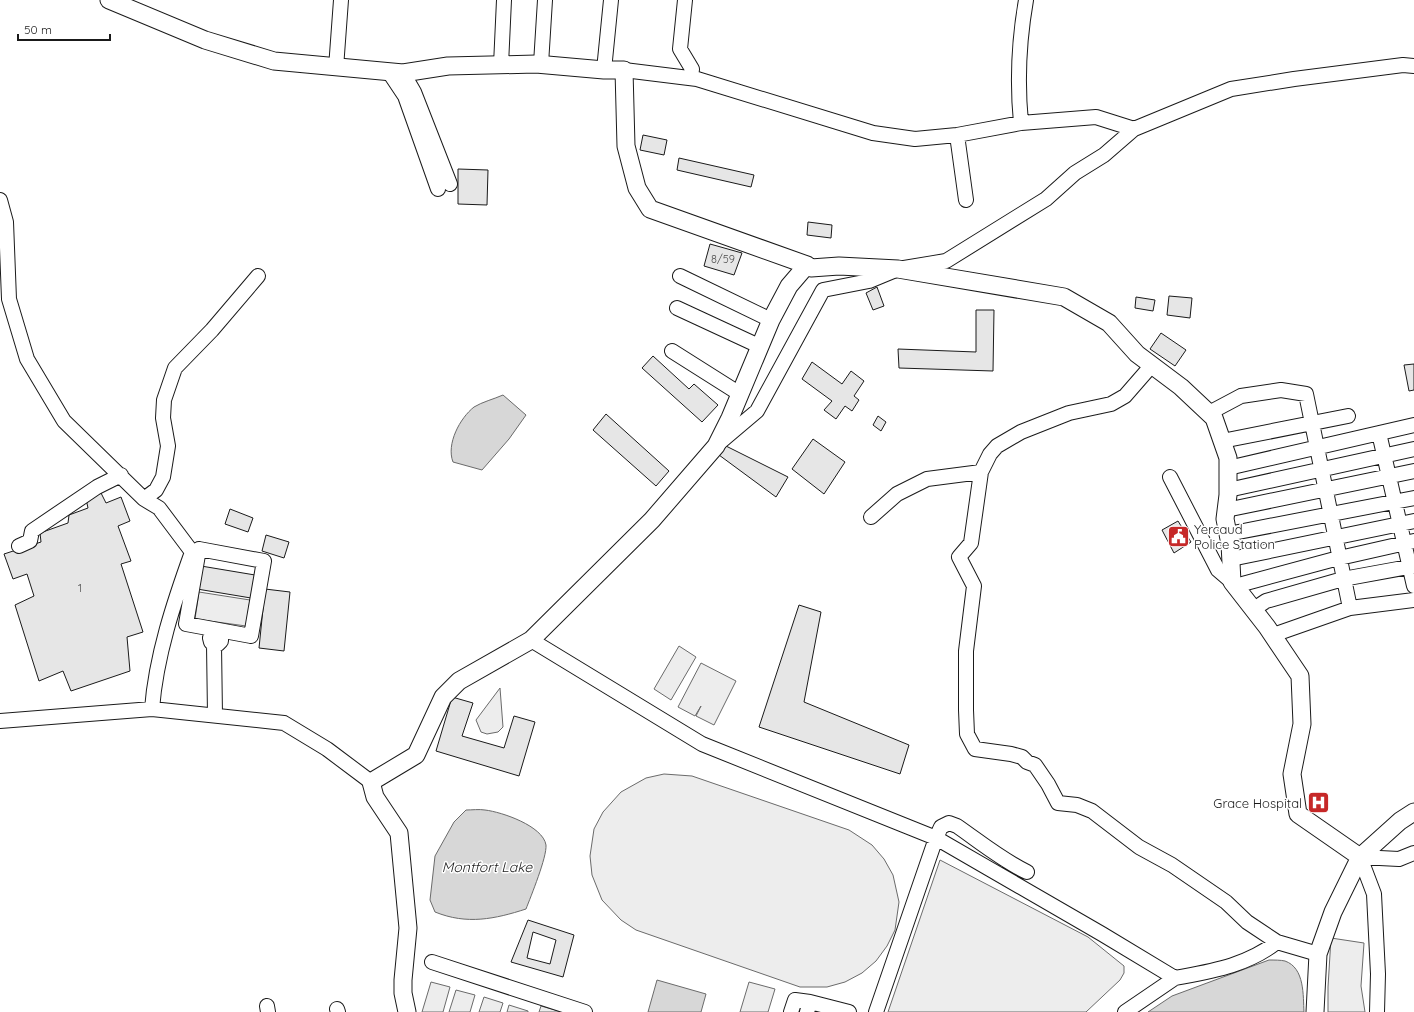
<svg xmlns="http://www.w3.org/2000/svg" width="1414" height="1012" viewBox="0 0 1414 1012" font-family="Quicksand,sans-serif">
	<style>
		.built { fill: #ededed; stroke: #6a6a6a }
		.water { fill: #d7d7d7; stroke: #6a6a6a }
		.building { fill: #e6e6e6; stroke: #1a1a1a; fill-rule: evenodd }
		.lines { fill: none; stroke-linecap: round; stroke-linejoin: round }
		.minor-casing { stroke: #1a1a1a; stroke-width: 16 }
		.major-casing { stroke: #1a1a1a; stroke-width: 19 }
		.minor { stroke: #fff; stroke-width: 14 }
		.major { stroke: #fff; stroke-width: 17 }
		.labels { text-anchor: middle; stroke-width: 3; stroke-linejoin: round; paint-order: stroke }
		.number-label { font-size: 11px; fill: #4d4d4d }
		.poi-label { font-size: 13px; fill: #1a1a1a; stroke: #fff; text-anchor: start }
		.water-label { font-size: 14px; font-style: italic; fill: #1a1a1a; stroke: #fff }
	</style>
	<rect width="100%" height="100%" fill="#fff"/>
	<path class="built" d="M 199,592 L 250,600 L 246,626 L 195,619 Z
		M 679,646 L 696,657 L 671,700 L 654,689 Z
		M 701,663 L 736,681 L 714,725 L 696,716 L 701,706 L 695,716 L 678,707 Z
		M 500,688 L 503,727 L 498,732 L 487,734 L 481,732 L 476,720 Z
		M 664,774 L 692,776 L 849,830 L 872,845 L 884,859 L 893,875 L 899,902 L 895,930 L 887,946 L 876,961 L 862,973 L 845,982 L 827,987 L 800,987 L 636,930 L 621,920 L 602,900 L 592,875 L 590,856 L 594,829 L 603,812 L 621,792 L 646,778 Z
		M 940,860 L 1088,937 L 1124,966 L 1124,973 L 1120,980 L 1086,1012 L 888,1012 Z
		M 1331,938 L 1364,943 L 1361,986 L 1365,1012 L 1328,1012 L 1328,987 Z
		M 431,982 L 450,987 L 443,1012 L 422,1012 Z
		M 749,982 L 775,989 L 768,1012 L 740,1012 Z
		M 456,990 L 475,995 L 470,1012 L 449,1012 Z
		M 484,997 L 503,1003 L 500,1012 L 479,1012 Z
		M 509,1005 L 528,1011 L 528,1012 L 507,1012 Z
		M 541,1006 L 562,1012 L 539,1012 Z"/>
	<path class="water" d="M 503,395 L 526,415 L 509,439 L 482,470 L 453,462 C 446,444 460,418 474,407 C 482,402 494,399 503,395 Z
		M 466,810 C 472,810 479,809 485,810 C 502,812 543,826 546,845 C 547,857 531,896 526,909 C 495,919 467,925 435,912 L 430,900 L 435,856 L 454,822 Z
		M 1269,960 C 1274,960 1281,960 1285,961 C 1305,968 1303,996 1304,1012 L 1148,1012 L 1172,996 Z
		M 657,980 L 706,994 L 701,1012 L 648,1012 Z"/>
	<path class="building" d="M 643,135 L 667,140 L 664,155 L 640,150 Z
		M 679,158 L 754,175 L 751,187 L 677,170 Z
		M 458,169 L 488,170 L 487,205 L 458,204 Z
		M 808,222 L 832,225 L 831,238 L 807,235 Z
		M 710,244 L 742,253 L 734,275 L 704,266 Z
		M 877,287 L 884,306 L 873,310 L 866,293 Z
		M 1169,296 L 1192,298 L 1190,318 L 1167,315 Z
		M 1136,297 L 1155,300 L 1153,311 L 1135,308 Z
		M 976,310 L 994,310 L 993,371 L 899,368 L 898,349 L 976,352 Z
		M 1161,333 L 1186,350 L 1175,366 L 1150,349 Z
		M 653,356 L 689,389 L 694,384 L 718,405 L 702,422 L 642,368 Z
		M 812,362 L 842,384 L 851,371 L 864,381 L 854,396 L 859,400 L 852,411 L 845,406 L 836,419 L 824,410 L 832,401 L 802,379 Z
		M 1414,364 L 1414,390 L 1409,391 L 1404,365 Z
		M 606,414 L 669,471 L 656,486 L 593,430 Z
		M 878,416 L 886,422 L 881,431 L 873,425 Z
		M 813,439 L 845,462 L 824,494 L 792,469 Z
		M 724,445 L 788,477 L 776,497 L 719,455 Z
		M 101,493 L 106,503 L 121,497 L 130,521 L 118,526 L 131,561 L 121,564 L 143,632 L 127,637 L 130,671 L 71,691 L 63,671 L 39,681 L 15,605 L 34,596 L 27,574 L 13,579 L 4,554 L 41,542 L 40,533 L 68,523 L 69,515 L 88,508 L 86,499 Z
		M 230,509 L 253,518 L 248,532 L 225,524 Z
		M 1178,521 L 1191,542 L 1174,553 L 1162,530 Z
		M 266,535 L 289,542 L 284,558 L 262,551 Z
		M 201,566 L 255,575 L 251,598 L 197,589 Z
		M 265,589 L 290,592 L 284,651 L 259,648 Z
		M 799,605 L 821,612 L 804,702 L 909,745 L 900,774 L 759,727 Z
		M 452,697 L 473,703 L 462,736 L 504,748 L 514,716 L 535,722 L 519,776 L 436,751 Z
		M 528,920 L 574,935 L 563,977 L 511,962 ZM 533,932 L 556,940 L 550,964 L 527,958 Z"/>
	<g class="lines">
		<defs>
			<path id="minor" d="M 685,0 L 680,49 L 692,69 L 691,78
				M 541,64 L 545,0
				M 501,65 L 504,0
				M 336,68 L 341,0
				M 604,70 L 611,0
				M 624,70 L 697,79 L 873,133 L 915,139 L 957,135 L 1021,123 L 1096,117 L 1134,129
				M 389,72 L 405,96 L 438,189
				M 403,73 L 414,92 L 450,184
				M 1021,123 C 1017,82 1019,40 1026,0
				M 957,135 L 966,200
				M 0,200 L 6,222 L 9,299 L 27,359 L 64,421 L 144,499 L 159,508 L 192,552 C 174,602 156,656 152,709 L 284,723 L 327,749 L 371,782
				M 680,276 L 771,320
				M 677,308 L 759,346
				M 672,351 L 740,394
				M 1152,365 L 1125,396 L 1111,404 L 1069,413 L 1021,432 L 997,446 L 990,454 L 981,472 L 971,543 L 959,557 L 974,586 L 966,651 L 966,710 L 967,734 L 975,749 L 1011,754 L 1022,757 L 1027,762 L 1035,765 L 1048,784 L 1058,803 L 1077,805 L 1092,811 L 1139,847 L 1172,865 L 1226,902 L 1247,922 L 1277,942
				M 1209,413 L 1241,396 L 1281,390 L 1306,394 L 1350,608
				M 1379,433 L 1414,586
				M 1222,441 L 1348,416
				M 718,444 L 757,411 L 823,290 L 869,281 L 898,269 L 946,261 L 1046,199 L 1075,173 L 1104,155 L 1134,129 L 1231,89 L 1294,79 L 1403,65 L 1414,66
				M 1228,468 L 1414,425
				M 1170,477 L 1218,570 L 1232,582
				M 1228,490 L 1414,449
				M 144,499 L 156,490 L 163,477 L 168,446 L 163,418 L 164,400 L 175,368 L 212,330 L 258,276
				M 1226,510 L 1414,471
				M 871,517 L 897,494 L 927,479 L 981,472
				M 1228,534 L 1414,498
				M 19,546 L 30,541 L 32,531 L 97,487 L 121,475
				M 199,549 L 264,561 L 251,636 L 186,624 Z
				M 1231,559 L 1414,521
				M 1235,586 L 1335,559 L 1414,541
				M 1254,609 L 1266,601 L 1343,579 L 1414,566
				M 1273,635 L 1350,608 L 1414,600
				M 531,640 L 702,744 L 936,838 L 1102,934 L 1175,978 C 1212,971 1246,966 1277,942 L 1318,954
				M 214,645 L 218,644 L 221,641 L 221,637 L 217,634 L 212,635 L 210,638 L 211,642 L 214,645 L 215,715
				M 0,721 L 152,709
				M 432,962 L 585,1012
				M 267,1006 L 268,1012
				M 337,1009 L 338,1012
				M 791,1012 L 795,1000 L 810,1002
				M 807,1012 L 810,1002 L 849,1012
				M 876,1012 L 936,838 L 941,827 L 949,823 L 957,826 C 980,842 1002,860 1027,872
				M 1125,1012 L 1175,978
				M 1377,1012 L 1378,974 L 1374,894 L 1360,857 L 1399,859 L 1414,853"/>
			<path id="major" d="M 109,0 L 205,40 L 274,61 L 403,73 L 448,66 L 536,64 L 604,70 L 624,70 L 626,146 L 637,188 L 650,209 L 807,265 L 811,268 L 839,266 L 898,269 L 1064,297 L 1109,323 L 1137,354 L 1181,387 L 1214,418 L 1228,458 L 1228,495 L 1225,519 L 1230,544 L 1232,582 L 1267,627 L 1300,676 L 1302,724 L 1292,774 L 1298,814 L 1360,857
				M 407,1012 L 403,993 L 403,980 L 408,928 L 399,833 L 375,797 L 371,782 L 416,755 L 443,697 L 459,681 L 531,640 L 652,520 L 716,446 L 730,418 L 771,320 L 789,286 L 807,265
				M 1315,1012 L 1318,954 L 1333,912 L 1360,857 L 1400,821 L 1414,812"/>
		</defs>
		<use href="#minor" class="minor-casing"/>
		<use href="#major" class="major-casing"/>
		<use href="#minor" class="minor"/>
		<use href="#major" class="major"/>
	</g>
	<defs>
		<symbol id="civic-square" viewBox="-11 -11 22 22"><rect x="-9" y="-9" width="18" height="18" rx="4" fill="#c62828" stroke="#fff"/><path d="M-.6-6.5H3V-4.5H.6V-3L4-1V1h2V6H-6V1h2V-1L-.6-3ZM-1.2 2.5V6h2.4V2.5Z" fill="#fff"/></symbol>
		<symbol id="hospital-square" viewBox="-11 -11 22 22"><rect x="-9" y="-9" width="18" height="18" rx="4" fill="#c62828" stroke="#fff"/><path d="M-5-5h3v3.5h4V-5h3V5h-3V1.5h-4V5h-3Z" fill="#fff"/></symbol>
	</defs>
	<g fill-rule="evenodd">
		<use href="#civic-square" x="1166" y="524" width="25" height="25"/>
		<use href="#hospital-square" x="1306" y="790" width="25" height="25"/>
	</g>
	<g class="labels">
		<g class="number-label">
			<text x="723" y="263">8/59</text>
			<text x="80" y="592">1</text>
		</g>
		<g class="poi-label">
			<text x="1194" y="534">Yercaud<tspan x="1194" dy="15">Police Station</tspan></text>
			<text x="1302" y="808" text-anchor="end">Grace Hospital</text>
		</g>
		<g class="water-label">
			<text x="487" y="872">Montfort Lake</text>
		</g>
	</g>
	<path d="M18 34v6h92v-6" fill="none" stroke="#1a1a1a" stroke-width="2"/>
	<text x="24" y="34" font-size="12" fill="#1a1a1a" stroke="#ffffff" stroke-width="3" paint-order="stroke">50 m</text>
</svg>
